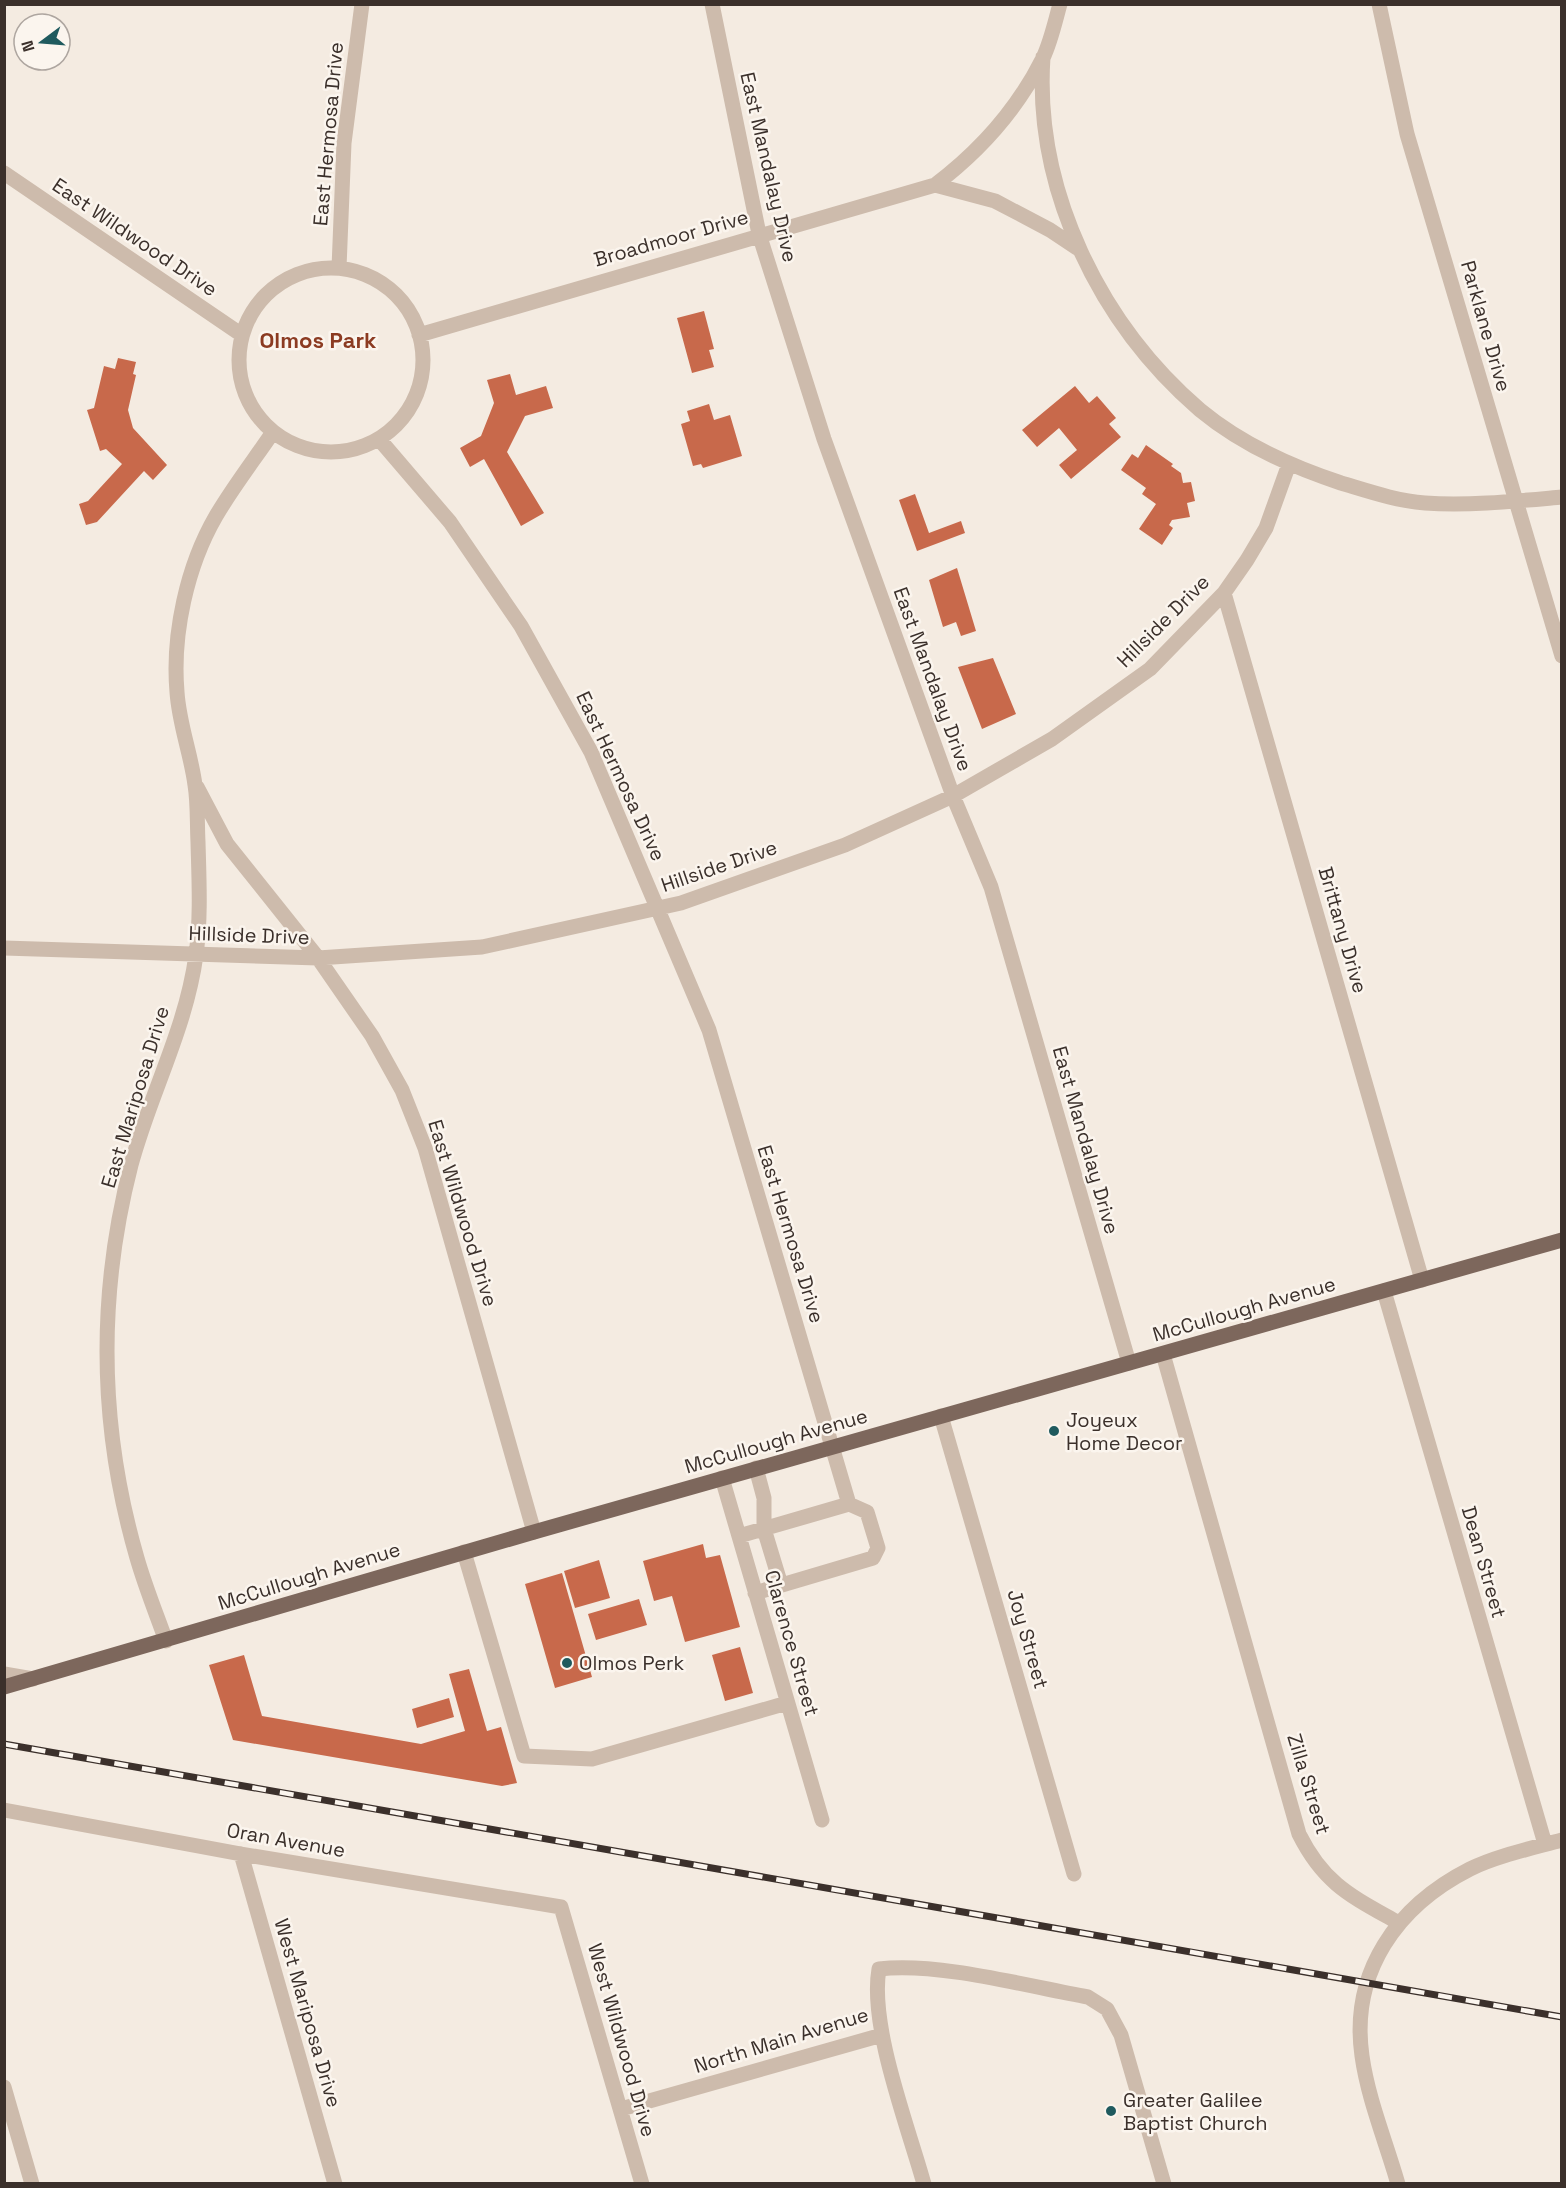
<svg xmlns="http://www.w3.org/2000/svg" width="1566" height="2188" viewBox="0 0 1566 2188" font-family="'Space Grotesk',sans-serif">
	<style>
		.building { fill: #c8694b }
		.lines { fill: none; stroke-linecap: round; stroke-linejoin: round }
		.minor { stroke: #cdbbac; stroke-width: 15 }
		.major { stroke: #7d675c; stroke-width: 15 }
		.rail-casing { stroke: #3b302b; stroke-width: 7 }
		.rail { stroke: #fbf5ee; stroke-width: 4.5; stroke-dasharray: 14; stroke-linecap: butt }
		.poi-dot { fill: #1f5a5e; stroke: #fbf5ee; stroke-width: 2 }
		.labels { text-anchor: middle; stroke-width: 5; stroke-linejoin: round; paint-order: stroke }
		.street-label { font-size: 20px; fill: #3b302b; stroke: #fbf5ee }
		.poi-label { font-size: 20px; fill: #3b302b; stroke: #fbf5ee; text-anchor: start }
		.quarter-label { font-size: 22px; font-weight: bold; fill: #8c3b22; stroke: #fbf5ee }
	</style>
	<rect width="100%" height="100%" fill="#f4ebe1"/>
	<path class="building" d="M 704,311 L 714,349 L 709,350 L 714,367 L 692,373 L 677,318 Z
		M 118,358 L 136,362 L 133,374 L 136,375 L 128,410 L 133,428 L 167,465 L 153,480 L 144,471 L 97,522 L 86,525 L 79,504 L 88,501 L 122,464 L 106,449 L 100,451 L 87,410 L 94,408 L 104,366 L 115,369 Z
		M 510,374 L 516,395 L 546,386 L 553,408 L 525,416 L 507,452 L 544,513 L 521,526 L 484,459 L 470,467 L 460,448 L 481,436 L 494,403 L 487,380 Z
		M 1075,386 L 1089,403 L 1097,396 L 1116,418 L 1109,424 L 1121,437 L 1071,479 L 1059,465 L 1077,450 L 1059,428 L 1037,447 L 1022,430 Z
		M 709,404 L 714,420 L 730,415 L 742,456 L 703,468 L 701,464 L 693,466 L 681,424 L 690,421 L 687,411 Z
		M 1146,445 L 1173,464 L 1171,466 L 1181,473 L 1183,483 L 1191,482 L 1195,501 L 1187,503 L 1190,517 L 1172,520 L 1169,525 L 1173,528 L 1162,545 L 1139,529 L 1156,504 L 1142,494 L 1146,488 L 1121,470 L 1132,454 L 1138,458 Z
		M 915,494 L 929,533 L 961,521 L 965,533 L 917,551 L 899,500 Z
		M 957,568 L 976,631 L 961,636 L 956,622 L 943,627 L 929,580 Z
		M 993,658 L 1016,714 L 982,729 L 958,667 Z
		M 703,1544 L 706,1558 L 720,1555 L 740,1627 L 685,1642 L 672,1596 L 654,1601 L 643,1561 Z
		M 599,1560 L 610,1598 L 575,1608 L 564,1571 Z
		M 562,1573 L 592,1677 L 555,1688 L 525,1584 Z
		M 639,1599 L 647,1625 L 596,1640 L 588,1614 Z
		M 740,1647 L 753,1693 L 725,1701 L 712,1655 Z
		M 244,1655 L 262,1716 L 421,1744 L 465,1731 L 449,1674 L 469,1669 L 487,1731 L 501,1727 L 517,1783 L 502,1786 L 233,1740 L 209,1665 Z
		M 449,1698 L 454,1717 L 417,1728 L 412,1709 Z"/>
	<g class="lines">
		<path class="minor" d="M 712,4 L 759,234 L 824,439 L 953,796 L 991,887 L 1129,1363
			M 1379,4 L 1407,134 L 1562,656
			M 1043,57 C 1034,190 1100,324 1200,410 C 1241,444 1292,467 1341,483 C 1368,491 1397,501 1425,503 C 1470,506 1517,501 1562,497
			M 4,173 L 242,335
			M 935,185 L 995,201 L 1050,230 L 1077,248
			M 339,268 L 344,143 L 362,4
			M239 360a92 92 0 1 1 184 0a92 92 0 1 1-184 0Z
			M 419,335 L 935,185 C 980,151 1018,108 1043,58 C 1051,41 1055,22 1060,4
			M 379,439 L 450,522 L 521,626 L 591,752 L 709,1030 L 849,1504 L 867,1512 L 878,1548 L 873,1558 L 755,1593
			M 1224,593 L 1422,1280
			M 197,787 L 227,844 L 318,958 L 372,1036 L 402,1090 L 425,1148 L 534,1532
			M 4,948 L 318,958 L 482,947 L 681,903 L 845,845 L 953,796 L 1052,739 L 1150,669 L 1224,593 L 1247,560 L 1266,528 L 1289,464
			M 1384,1291 L 1545,1844
			M 1163,1354 L 1299,1834 C 1324,1884 1351,1896 1397,1922
			M 941,1416 L 1074,1874
			M 756,1468 L 764,1498 L 764,1529 L 781,1585
			M 722,1478 L 822,1820
			M 739,1536 L 849,1504
			M 464,1552 L 524,1756 L 592,1759 L 787,1703
			M 166,1641 C 156,1613 145,1586 137,1558 C 99,1427 97,1297 131,1165 C 150,1094 186,1029 196,955 C 201,917 199,880 198,842 C 197,823 198,803 195,785 C 191,754 179,724 177,692 C 172,634 187,566 216,516 C 233,487 254,460 273,432
			M 4,1674 L 33,1679
			M 4,1810 L 241,1854 L 561,1907 L 642,2184
			M 241,1854 L 335,2184
			M 4,2087 L 32,2184
			M 621,2109 L 882,2035
			M 924,2184 C 908,2126 869,2026 879,1969 C 939,1962 1026,1986 1088,1997 L 1107,2009 L 1121,2035 L 1164,2184
			M 1398,2184 C 1386,2142 1368,2099 1362,2056 C 1350,1972 1397,1906 1470,1869 C 1496,1856 1533,1848 1562,1840"/>
		<path class="major" d="M 4,1687 L 534,1532 L 1562,1240"/>
		<defs>
			<path id="rail" d="M 4,1744 L 1562,2017"/>
		</defs>
		<use href="#rail" class="rail-casing"/>
		<use href="#rail" class="rail"/>
	</g>
	<g class="poi-dot">
		<circle cx="1054" cy="1431" r="6"/>
		<circle cx="567" cy="1663" r="6"/>
		<circle cx="1111" cy="2111" r="6"/>
	</g>
	<g class="labels">
		<g class="street-label">
			<text transform="translate(328 134) rotate(-85)" y="7">East Hermosa Drive</text>
			<text transform="translate(769 167) rotate(77)" y="7">East Mandalay Drive</text>
			<text transform="translate(135 237) rotate(34)" y="7">East Wildwood Drive</text>
			<text transform="translate(671 238) rotate(-16)" y="7">Broadmoor Drive</text>
			<text transform="translate(1486 326) rotate(74)" y="7">Parklane Drive</text>
			<text transform="translate(1163 621) rotate(-45)" y="7">Hillside Drive</text>
			<text transform="translate(933 679) rotate(70)" y="7">East Mandalay Drive</text>
			<text transform="translate(621 776) rotate(65)" y="7">East Hermosa Drive</text>
			<text transform="translate(719 866) rotate(-19)" y="7">Hillside Drive</text>
			<text transform="translate(1343 930) rotate(74)" y="7">Brittany Drive</text>
			<text transform="translate(249 935) rotate(2)" y="7">Hillside Drive</text>
			<text transform="translate(135 1097) rotate(-73)" y="7">East Mariposa Drive</text>
			<text transform="translate(1086 1140) rotate(74)" y="7">East Mandalay Drive</text>
			<text transform="translate(463 1213) rotate(73)" y="7">East Wildwood Drive</text>
			<text transform="translate(791 1234) rotate(73)" y="7">East Hermosa Drive</text>
			<text transform="translate(1244 1309) rotate(-16)" y="7">McCullough Avenue</text>
			<text transform="translate(776 1441) rotate(-16)" y="7">McCullough Avenue</text>
			<text transform="translate(1484 1562) rotate(74)" y="7">Dean Street</text>
			<text transform="translate(309 1576) rotate(-17)" y="7">McCullough Avenue</text>
			<text transform="translate(1028 1639) rotate(74)" y="7">Joy Street</text>
			<text transform="translate(792 1643) rotate(74)" y="7">Clarence Street</text>
			<text transform="translate(1309 1784) rotate(73)" y="7">Zilla Street</text>
			<text transform="translate(286 1840) rotate(10)" y="7">Oran Avenue</text>
			<text transform="translate(308 2013) rotate(74)" y="7">West Mariposa Drive</text>
			<text transform="translate(622 2040) rotate(74)" y="7">West Wildwood Drive</text>
			<text transform="translate(781 2040) rotate(-17)" y="7">North Main Avenue</text>
		</g>
		<g class="poi-label">
			<text x="1066" y="1427">Joyeux<tspan x="1066" dy="23">Home Decor</tspan></text>
			<text x="579" y="1670">Olmos Perk</text>
			<text x="1123" y="2107">Greater Galilee<tspan x="1123" dy="23">Baptist Church</tspan></text>
		</g>
		<g class="quarter-label">
			<text x="318" y="348">Olmos Park</text>
		</g>
	</g>
	<rect width="1566" height="2188" fill="none" stroke="#3b302b" stroke-width="12"/>
	<g transform="translate(42 42) rotate(254)"><circle r="28" fill="#fbf5ee" stroke="#aea6a0" stroke-width="1.5"/>
	<path d="M0-4.5L10 22L0 15L-10 22Z" fill="#1f5a5e"/>
	<text y="-9" font-size="16" font-weight="bold" text-anchor="middle" fill="#3b302b">N</text>
	</g>
</svg>
